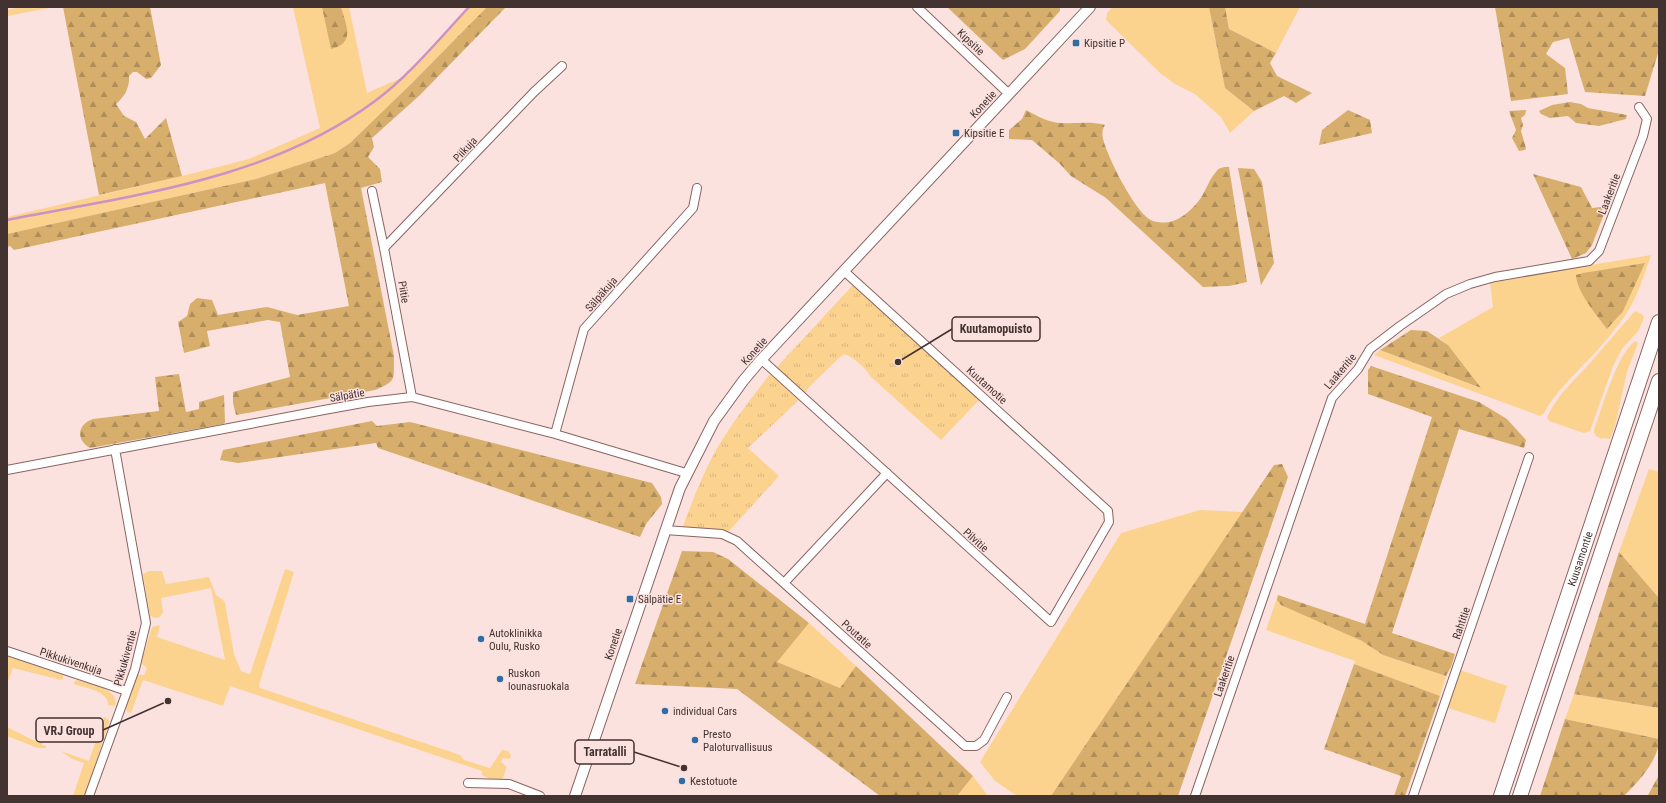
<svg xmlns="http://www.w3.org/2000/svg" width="1666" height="803" viewBox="0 0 1666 803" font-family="'Roboto Condensed',sans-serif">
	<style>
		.grass { fill: #fcd28f }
		.forest { fill: url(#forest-firs) }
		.park { fill: url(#park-tufts) }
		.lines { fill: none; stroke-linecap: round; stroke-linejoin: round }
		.stream { stroke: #cb92c6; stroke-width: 2.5 }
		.minor-casing { stroke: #896461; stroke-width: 10 }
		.tertiary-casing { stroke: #896461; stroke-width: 12 }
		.trunk-casing { stroke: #896461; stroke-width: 16 }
		.minor { stroke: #fff; stroke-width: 8 }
		.tertiary { stroke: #fff; stroke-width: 10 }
		.trunk { stroke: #fff; stroke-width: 14 }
		.poi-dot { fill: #2f6ea5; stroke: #fce2df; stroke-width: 1.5 }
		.labels { text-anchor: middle; stroke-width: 3; stroke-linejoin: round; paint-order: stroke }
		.street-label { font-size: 11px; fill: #423230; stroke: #fce2df }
		.poi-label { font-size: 11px; fill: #423230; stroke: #fce2df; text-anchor: start }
		.leader { fill: none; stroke: #423230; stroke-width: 1.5 }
		.callout-dot { fill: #423230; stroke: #fce2df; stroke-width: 1.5 }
		.callout { fill: #fce2df; stroke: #423230; stroke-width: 1.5 }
		.callout-label { font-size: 12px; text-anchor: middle; font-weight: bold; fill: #423230 }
	</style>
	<defs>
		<pattern id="forest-firs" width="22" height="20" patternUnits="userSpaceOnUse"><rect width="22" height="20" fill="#d7ae6c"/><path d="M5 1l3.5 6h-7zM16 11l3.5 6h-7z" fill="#b08e59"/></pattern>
		<pattern id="park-tufts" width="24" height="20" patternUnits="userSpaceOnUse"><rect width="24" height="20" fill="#fcd28f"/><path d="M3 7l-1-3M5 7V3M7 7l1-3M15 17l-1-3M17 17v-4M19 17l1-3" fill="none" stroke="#d9b57c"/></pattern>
	</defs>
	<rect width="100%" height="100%" fill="#fce2df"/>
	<path class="grass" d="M 20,7 L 55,7 L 7,16 L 7,10 Z
		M 293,7 L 349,7 L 367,93 L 408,75 L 468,7 L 487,7 L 411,84 L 350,143 L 335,153 L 256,179 L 7,234 L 7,217 L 182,176 L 249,159 L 320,128 Z
		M 1112,7 L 1209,7 L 1225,88 L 1254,111 L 1230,133 L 1221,117 L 1195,94 L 1175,84 L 1161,74 L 1106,20 L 1107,13 Z
		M 1225,7 L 1300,7 L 1276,53 L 1229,29 Z
		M 1651,255 C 1643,279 1635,304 1619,324 C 1609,337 1598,350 1587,361 C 1571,378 1555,393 1544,413 L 1540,416 L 1374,355 L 1380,350 L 1480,388 L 1448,345 L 1439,338 L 1493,307 L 1490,282 Z
		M 1635,311 L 1643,315 L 1644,317 L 1639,330 L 1622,349 L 1613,366 L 1590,431 L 1584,433 L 1549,421 L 1547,417 L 1553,406 L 1563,392 L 1590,363 Z
		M 1635,341 L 1638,343 L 1627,372 L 1615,426 L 1610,439 L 1604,438 L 1602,439 C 1597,437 1594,436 1594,430 C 1603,406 1616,356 1635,341 Z
		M 1649,469 L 1659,472 L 1659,598 L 1619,552 Z
		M 1200,510 L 1243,512 L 1051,796 L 1019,796 L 1014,794 L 995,781 L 980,762 L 1121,533 Z
		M 285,569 L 294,572 L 259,685 L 260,688 L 460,755 L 464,760 L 490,768 L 502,750 L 508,751 L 511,755 L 510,759 L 503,758 L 501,762 L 507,767 L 501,782 L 492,780 L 482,775 L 482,771 L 230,686 L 223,706 L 143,680 L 131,713 L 127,712 L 126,708 L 137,675 L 144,675 L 147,668 L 141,663 L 152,627 L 160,625 L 157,637 L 225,660 L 211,588 L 161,598 L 163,612 L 160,617 L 155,618 L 150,616 L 143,574 L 149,571 L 162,571 L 166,584 L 209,577 L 216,595 L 223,600 L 225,603 L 234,654 L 241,671 L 250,674 Z
		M 1278,595 L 1277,600 L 1362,641 L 1383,655 L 1446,676 L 1440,696 L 1354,664 L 1355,661 L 1266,630 Z
		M 809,623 L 856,666 L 840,688 L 776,662 Z
		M 7,656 L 63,675 L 63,679 L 61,680 L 13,668 L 7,684 Z
		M 1460,670 L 1507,686 L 1495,723 L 1448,708 Z
		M 77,680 C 89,684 120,688 115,706 L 108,705 C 109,691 85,688 74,684 L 74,682 Z
		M 1574,694 L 1659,708 L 1659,739 L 1565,719 Z
		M 104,717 L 108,719 L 109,722 L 85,796 L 73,796 L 84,763 L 72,759 L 61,751 L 89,761 Z
		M 7,727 L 35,741 L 38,738 L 43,740 L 42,745 L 46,746 L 46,748 L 38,748 L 7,736 Z
		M 973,776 L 988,796 L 957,796 Z"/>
	<path class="forest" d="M 63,7 L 150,7 L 161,65 L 151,78 L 146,79 L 137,72 L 133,72 L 129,76 C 130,88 124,97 116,104 L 124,116 L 136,122 L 145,139 L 166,118 L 182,176 L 99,195 Z
		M 322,7 L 341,7 C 346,25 356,43 331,49 Z
		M 487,7 L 506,7 L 420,95 L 372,138 L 374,147 L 368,157 L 380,169 L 382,182 L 361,188 L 394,356 C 393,380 398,380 375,390 L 236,415 L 233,403 L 233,392 L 290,377 L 280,322 L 268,320 L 207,331 L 210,346 L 184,353 L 178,322 L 187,316 L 190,304 L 197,298 L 212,300 L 218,315 L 267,307 L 297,315 L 349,306 L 325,183 L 14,250 L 10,246 L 7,247 L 7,234 L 256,179 L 335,153 L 350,143 L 411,84 Z
		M 947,7 L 1060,7 L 1060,11 L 1025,49 L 1003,60 Z
		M 1209,7 L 1225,7 L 1229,29 L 1276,53 L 1270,63 L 1277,76 L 1312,93 L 1296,103 L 1284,96 L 1254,111 L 1225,88 Z
		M 1495,7 L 1659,7 L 1659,50 L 1645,96 L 1585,92 L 1569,38 L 1553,42 L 1546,54 L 1565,68 L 1568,94 L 1511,101 Z
		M 1570,102 L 1581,104 L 1588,108 L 1627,115 L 1626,119 L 1599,126 L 1576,123 L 1568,116 L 1550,118 L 1541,114 L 1539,111 L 1552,105 Z
		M 1026,110 C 1037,116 1049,123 1062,123 C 1078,124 1089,121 1105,125 C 1102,129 1102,134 1103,139 C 1108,158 1133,208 1149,219 C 1155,223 1162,223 1169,222 C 1182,220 1196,206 1202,196 C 1207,188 1210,178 1216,172 C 1219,167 1224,167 1229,167 L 1247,282 L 1229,286 L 1203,287 L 1106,198 L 1071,176 L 1059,163 L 1032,140 L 1009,139 L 1009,130 L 1022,119 Z
		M 1348,110 L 1370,120 L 1372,133 L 1319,145 L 1322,130 Z
		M 1526,110 L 1525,115 L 1521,118 L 1523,125 L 1521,131 L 1526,148 L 1525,150 L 1519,151 L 1512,138 L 1516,130 L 1509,111 Z
		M 1238,168 L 1254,169 L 1262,182 L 1274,263 L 1261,285 Z
		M 1533,174 L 1581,187 L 1592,208 L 1601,207 L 1604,214 L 1592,245 L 1586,253 L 1572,259 Z
		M 1645,263 L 1623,311 L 1607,329 C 1597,315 1577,293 1576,275 L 1583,273 Z
		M 1411,330 L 1427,331 L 1448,345 L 1481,388 L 1380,350 Z
		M 1371,366 L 1479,402 L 1507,419 L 1526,440 L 1524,448 L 1459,429 L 1392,633 L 1455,654 L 1451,667 L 1446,676 L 1383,655 L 1362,641 L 1281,605 L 1277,600 L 1278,595 L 1365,624 L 1432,417 L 1368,394 L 1368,370 Z
		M 179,374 L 186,412 L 199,409 L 199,402 L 224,395 L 225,422 L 223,424 L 90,448 C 75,439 78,424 93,419 L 159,411 L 155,377 Z
		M 372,421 L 377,426 L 410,422 L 652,483 L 661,497 L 662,504 L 646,524 L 640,537 L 378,448 L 376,443 L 238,463 L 220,460 L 223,450 Z
		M 1282,464 L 1288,477 L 1178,796 L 1051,796 L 1274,465 Z
		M 682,551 L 713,552 L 728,559 L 809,623 L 777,662 L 840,688 L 856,666 L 973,776 L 957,796 L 880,796 L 737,689 L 635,684 Z
		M 1619,552 L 1659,598 L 1659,708 L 1574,694 Z
		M 1354,664 L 1440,696 L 1405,796 L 1394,796 L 1401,776 L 1324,749 Z
		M 1565,719 L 1659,739 C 1659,760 1638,782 1624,796 L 1540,796 Z
		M 1659,775 L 1659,796 L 1648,796 L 1648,795 Z"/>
	<path class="park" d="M 855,285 L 980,399 L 941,440 L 870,376 C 869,371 852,356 846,355 C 843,354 843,355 840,357 L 809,387 L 805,394 L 776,368 L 852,286 Z
		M 770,374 L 772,374 L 800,399 L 748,448 L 779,476 L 728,532 L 717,530 L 682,529 C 692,502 702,475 716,450 C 732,423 751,399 770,374 Z"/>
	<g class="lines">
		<path class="stream" d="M 7,220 C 133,195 269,180 375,101 C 410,75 439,39 469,7"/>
		<defs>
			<path id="minor" d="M 917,7 L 1009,94
				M 372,191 L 384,248 L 412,397
				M 384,248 L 534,92 L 562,66
				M 762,360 L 1051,622 L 1109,522 L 1108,511 L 844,271
				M 555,434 L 584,329 L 693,208 L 697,188
				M 7,470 L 324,410 L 368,402 L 412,397 L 555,434 L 686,473
				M 665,530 L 722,534 L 737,541 L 965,746 L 976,746 L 984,740 L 1007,697
				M 784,583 L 887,473
				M 7,651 L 127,691
				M 468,783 L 509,784 L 540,796
				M 89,796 L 135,669 L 146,623 L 115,449
				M 1195,796 L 1332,398 L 1358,369 L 1370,349 L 1400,326 L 1446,294 L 1470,284 L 1495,277 L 1589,261 L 1599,251 L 1643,136 L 1647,119 L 1639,107
				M 1413,796 L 1529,457"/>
			<path id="tertiary" d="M 575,796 L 680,488 L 714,421 L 743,381 L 759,362 L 1090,7"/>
			<g id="trunk">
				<path id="s1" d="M 1501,796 L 1659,322"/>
				<path d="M 1520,796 L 1659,381"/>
			</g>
		</defs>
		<use href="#minor" class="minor-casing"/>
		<use href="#tertiary" class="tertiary-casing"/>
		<use href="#trunk" class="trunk-casing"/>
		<use href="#minor" class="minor"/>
		<use href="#tertiary" class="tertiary"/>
		<use href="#trunk" class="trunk"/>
	</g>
	<g class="poi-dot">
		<rect x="1072" y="39" width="8" height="8" rx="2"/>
		<rect x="952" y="129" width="8" height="8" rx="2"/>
		<rect x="626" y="595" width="8" height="8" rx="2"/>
		<circle cx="481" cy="639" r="4"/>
		<circle cx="500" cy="679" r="4"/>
		<circle cx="665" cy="711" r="4"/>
		<circle cx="695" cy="740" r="4"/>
		<circle cx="682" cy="781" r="4"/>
	</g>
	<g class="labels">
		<g class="street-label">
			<text transform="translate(971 42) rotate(43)" y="4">Kipsitie</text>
			<text transform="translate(983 104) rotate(-47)" y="4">Konetie</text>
			<text transform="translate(465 149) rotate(-47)" y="4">Piikuja</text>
			<text transform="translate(1609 194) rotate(-69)" y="4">Laakeritie</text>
			<text transform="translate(404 292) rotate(80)" y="4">Piitie</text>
			<text transform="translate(601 294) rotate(-49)" y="4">Sälpäkuja</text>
			<text transform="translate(754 351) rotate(-48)" y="4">Konetie</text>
			<text transform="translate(1340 371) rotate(-50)" y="4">Laakeritie</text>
			<text transform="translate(987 385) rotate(42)" y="4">Kuutamotie</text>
			<text transform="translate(347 395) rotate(-10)" y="4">Sälpätie</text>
			<text transform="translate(976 540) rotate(42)" y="4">Pilvitie</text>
			<text dy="4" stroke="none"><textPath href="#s1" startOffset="250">Kuusamontie</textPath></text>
			<text transform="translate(1461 623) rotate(-71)" y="4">Rahtitie</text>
			<text transform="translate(857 634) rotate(42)" y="4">Poutatie</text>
			<text transform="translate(613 644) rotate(-71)" y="4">Konetie</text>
			<text transform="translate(125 658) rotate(-74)" y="4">Pikkukiventie</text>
			<text transform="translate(71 661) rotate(18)" y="4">Pikkukivenkuja</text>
			<text transform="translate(1224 676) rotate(-71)" y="4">Laakeritie</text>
		</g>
		<g class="poi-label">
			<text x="1084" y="47">Kipsitie P</text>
			<text x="964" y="137">Kipsitie E</text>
			<text x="638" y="603">Sälpätie E</text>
			<text x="489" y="637">Autoklinikka<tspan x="489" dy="13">Oulu, Rusko</tspan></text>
			<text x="508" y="677">Ruskon<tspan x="508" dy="13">lounasruokala</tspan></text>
			<text x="673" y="715">individual Cars</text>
			<text x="703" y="738">Presto<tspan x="703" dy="13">Paloturvallisuus</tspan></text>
			<text x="690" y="785">Kestotuote</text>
		</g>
	</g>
	<path class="leader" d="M898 362L952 329M168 701L103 730M684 768L634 752"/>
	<g class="callout-dot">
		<circle cx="898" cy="362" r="4"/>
		<circle cx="168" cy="701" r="4"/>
		<circle cx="684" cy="768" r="4"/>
	</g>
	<g class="callout">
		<rect x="952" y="317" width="88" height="24" rx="4"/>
		<rect x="36" y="718" width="67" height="24" rx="4"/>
		<rect x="575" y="740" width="59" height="24" rx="4"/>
	</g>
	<g class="callout-label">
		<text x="996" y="333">Kuutamopuisto</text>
		<text x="69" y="735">VRJ Group</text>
		<text x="605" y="756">Tarratalli</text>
	</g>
	<rect width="1666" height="803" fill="none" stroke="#423230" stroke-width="16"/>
</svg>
